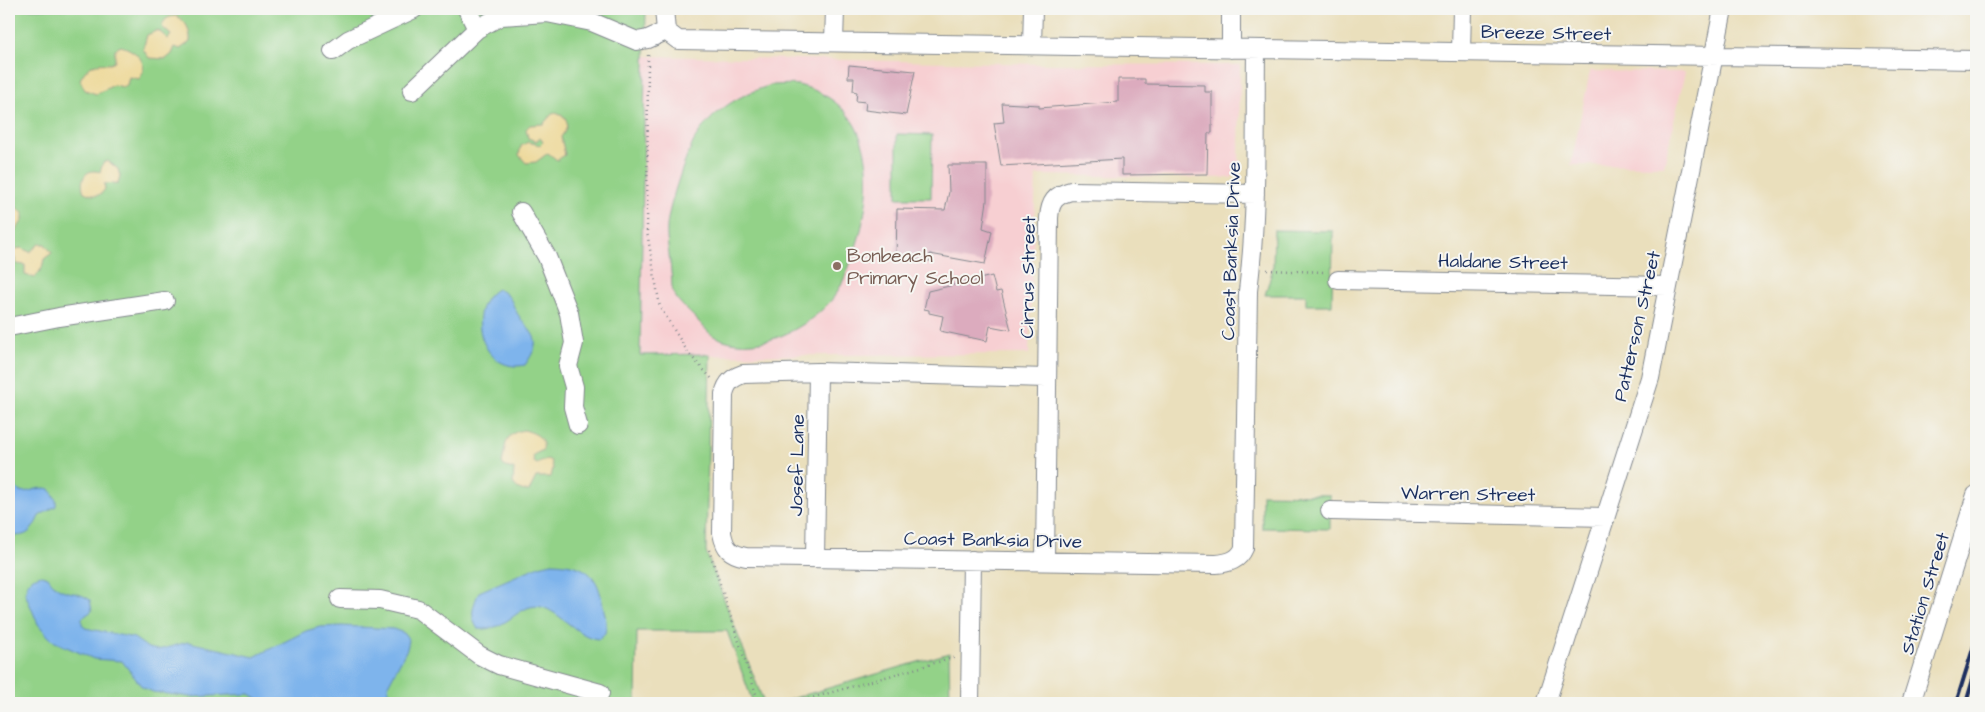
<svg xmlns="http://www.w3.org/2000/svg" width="1985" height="712" viewBox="0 0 1985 712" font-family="'Architects Daughter',sans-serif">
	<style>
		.built { fill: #f7cfd2 }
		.green { fill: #93d288; stroke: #578073 }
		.sand { fill: #eeda9e; stroke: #84847e }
		.water { fill: #7eb4ec; stroke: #4c72a5 }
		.building { fill: #dcabbe }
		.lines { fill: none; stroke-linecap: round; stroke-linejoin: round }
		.minor-casing { stroke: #82878d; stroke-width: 20 }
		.path { stroke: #82878d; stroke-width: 2.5; stroke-dasharray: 1 4; stroke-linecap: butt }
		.minor { stroke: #fff; stroke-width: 18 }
		.rail { stroke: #1b2f5e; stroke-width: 4 }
		.education-dot { fill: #8d6e63; stroke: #f6f6f2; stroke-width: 2 }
		.labels { text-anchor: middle; stroke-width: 4; stroke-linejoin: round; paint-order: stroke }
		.street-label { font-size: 19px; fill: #1b2f5e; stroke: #f6f6f2 }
		.education-label { font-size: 19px; fill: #785e54; stroke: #f6f6f2; text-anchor: start }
	</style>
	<rect width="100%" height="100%" fill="#f6f6f2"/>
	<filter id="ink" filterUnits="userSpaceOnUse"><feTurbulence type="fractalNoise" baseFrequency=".02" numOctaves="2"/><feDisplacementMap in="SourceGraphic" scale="10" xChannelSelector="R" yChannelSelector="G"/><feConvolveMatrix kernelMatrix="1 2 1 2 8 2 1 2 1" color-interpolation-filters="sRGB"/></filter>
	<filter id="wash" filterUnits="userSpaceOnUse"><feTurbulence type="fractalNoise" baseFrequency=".0096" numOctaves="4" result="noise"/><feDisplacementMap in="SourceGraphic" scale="20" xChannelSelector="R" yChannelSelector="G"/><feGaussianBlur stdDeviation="1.12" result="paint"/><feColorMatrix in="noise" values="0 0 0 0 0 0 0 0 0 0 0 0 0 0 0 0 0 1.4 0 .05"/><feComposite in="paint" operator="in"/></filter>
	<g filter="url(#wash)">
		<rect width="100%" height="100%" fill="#eadfbc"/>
		<path class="built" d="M 645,56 L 1040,64 L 1240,65 L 1239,170 L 1231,178 L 1036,175 L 1029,354 L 640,356 Z
			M 1590,71 L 1685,72 L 1664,166 L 1571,165 Z"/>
		<path class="green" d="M 9,9 L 646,9 L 640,355 L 710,354 L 706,552 L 764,703 L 753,703 L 727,631 L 637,631 L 636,703 L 9,703 Z
			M 772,85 C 781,85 793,83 802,86 C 878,107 876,189 855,250 C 849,267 841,291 828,304 C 801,332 754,355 716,337 C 710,335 704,327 699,322 C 692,314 679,304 674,294 C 671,289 672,278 671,272 C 670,257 666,241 667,227 C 668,207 688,146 700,131 C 719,107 743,93 772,85 Z
			M 897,134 L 932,135 L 931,198 L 897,198 Z
			M 1274,230 L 1333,231 L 1332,305 L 1306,305 L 1306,295 L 1265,295 L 1273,268 Z
			M 1262,494 L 1330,495 L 1330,529 L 1262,528 Z
			M 949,653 L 950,703 L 777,703 Z"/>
		<path class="sand" d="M 176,16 C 186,20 191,31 190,42 L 180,49 L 175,47 L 172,54 L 166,59 L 149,58 L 143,49 L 147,35 L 158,30 L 168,39 L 171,35 L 162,27 C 164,19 167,17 176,16 Z
			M 121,46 C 136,50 151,64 139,79 L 129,77 L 127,85 L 123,87 L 114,85 L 96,94 L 85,90 L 80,80 C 86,66 96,62 110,64 L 115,61 L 115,49 Z
			M 556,113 L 565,117 C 569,125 566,130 561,137 L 565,155 L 557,160 L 548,153 L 536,162 L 526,163 L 519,155 L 521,146 L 528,142 L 540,145 L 543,142 L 540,138 L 536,141 L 528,138 L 526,129 L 530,125 L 543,124 L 552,114 Z
			M 108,161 L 118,169 L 120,176 L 118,183 L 104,184 L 105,189 C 99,198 94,196 84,192 C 79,181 85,167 100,172 L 103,163 Z
			M 9,192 L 16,196 L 15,206 L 23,213 L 23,220 L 17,229 L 9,228 Z
			M 39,244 L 45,244 L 52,253 L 44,259 L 42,268 L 35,278 L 25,275 L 25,265 L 17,264 L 13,254 L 15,249 L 21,248 L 30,252 Z
			M 524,430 C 535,433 545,437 543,450 L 533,455 L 534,462 L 537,464 L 547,459 L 551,461 L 553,468 L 551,477 L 536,477 L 529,491 C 521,491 517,489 513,483 L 514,469 L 505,467 L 502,463 C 506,447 503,433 524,430 Z"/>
		<path class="water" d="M 497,289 C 512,296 510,300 517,313 C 530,335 546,336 525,365 C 482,375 463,309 497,289 Z
			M 9,476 C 12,480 15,487 18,490 C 25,496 37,485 50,489 L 56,500 L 56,506 L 39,516 C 32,531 28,538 9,535 Z
			M 552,563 C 581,564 597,571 602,601 C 604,613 608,621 605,633 L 599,639 C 578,638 562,613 542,607 C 519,601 508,632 478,629 C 469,616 473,606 479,592 L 539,566 Z
			M 41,575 L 48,577 C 61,598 74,588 90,600 L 92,611 L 82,618 L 82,624 L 85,628 L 134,638 L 148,648 L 158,650 L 188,642 L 254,657 L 306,631 L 320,627 L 342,626 L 393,629 L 404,633 L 409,640 L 407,649 L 388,685 L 391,703 L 265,703 L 250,694 L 191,697 L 153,692 L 142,687 L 122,661 L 94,659 L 55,642 L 48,636 L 38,624 L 25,593 L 28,583 L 33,578 Z"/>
		<g id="blocks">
			<path class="building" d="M 849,65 L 915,71 L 906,115 L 865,110 L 866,102 L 856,101 L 857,92 L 853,91 L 854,78 L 848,78 Z
				M 1118,79 L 1145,79 L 1145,84 L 1205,85 L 1205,92 L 1212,92 L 1212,133 L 1208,133 L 1207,174 L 1122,175 L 1122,159 L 1001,166 L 994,123 L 1004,122 L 1002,103 L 1039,105 L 1039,108 L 1118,102 Z
				M 948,165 L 987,165 L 987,201 L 983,228 L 992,231 L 985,264 L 930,254 L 930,261 L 896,260 L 897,209 L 945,210 L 949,192 Z
				M 992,276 L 996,292 L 1001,291 L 1011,330 L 990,326 L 987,341 L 940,331 L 943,316 L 929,313 L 929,310 L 924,309 L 928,291 Z"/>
		</g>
	</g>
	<g filter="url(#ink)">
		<use href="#blocks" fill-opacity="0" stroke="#82878d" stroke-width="1"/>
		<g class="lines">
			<defs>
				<path id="minor" d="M 467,9 L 477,29
					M 664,9 L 666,31 L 678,40 L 1976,60
					M 501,16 L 547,13 L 592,22 L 637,41 L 648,39 L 666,31
					M 834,42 L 835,9
					M 1032,45 L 1033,9
					M 1231,49 L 1231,9
					M 333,51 L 348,40 L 414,9
					M 1461,52 L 1462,9
					M 412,91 L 477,29 L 501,16 L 507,9
					M 521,212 L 547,257 L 569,313 L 574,343 L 568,366 L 574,387 L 573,407 L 578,425
					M 1338,280 L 1667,286
					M 9,327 L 59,317 L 165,301
					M 1047,378 L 818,372 L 743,374 C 732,378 727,382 724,394 L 722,533 C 725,549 730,554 746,557 L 1216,564 C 1229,563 1239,560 1244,548 L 1248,291 C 1258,211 1255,130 1256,49
					M 1330,511 L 1605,517
					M 815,558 L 818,372
					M 1045,561 L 1049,218 C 1050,202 1055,195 1071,191 L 1255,194
					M 340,599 L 380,600 L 418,609 L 479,655 L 499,665 L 600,693
					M 970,703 L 972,560
					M 1546,703 L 1650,378 L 1723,9
					M 1911,703 L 1976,495"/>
			</defs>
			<use href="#minor" class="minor-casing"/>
			<path class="path" d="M 648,55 L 647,232 L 660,307 L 689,354 L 713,380
				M 1267,270 L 1324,272
				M 709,550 L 759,703
				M 794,703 L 956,657"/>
			<use href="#minor" class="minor"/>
			<path class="rail" d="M 1956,703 L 1976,639
				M 1966,703 L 1976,669"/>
		</g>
	</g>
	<circle class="education-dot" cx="837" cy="266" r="5"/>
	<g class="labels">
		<g class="street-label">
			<text transform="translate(1546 32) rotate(1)" y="7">Breeze Street</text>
			<text transform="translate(1230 251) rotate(-88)" y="7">Coast Banksia Drive</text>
			<text transform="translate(1503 261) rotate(1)" y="7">Haldane Street</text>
			<text transform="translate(1027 277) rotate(-89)" y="7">Cirrus Street</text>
			<text transform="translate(1636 326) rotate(-77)" y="7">Patterson Street</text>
			<text transform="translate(796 465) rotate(-89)" y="7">Josef Lane</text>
			<text transform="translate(1468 493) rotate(1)" y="7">Warren Street</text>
			<text transform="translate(993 539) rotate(1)" y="7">Coast Banksia Drive</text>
			<text transform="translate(1924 593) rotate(-73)" y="7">Station Street</text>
		</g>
		<g class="education-label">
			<text x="847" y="262">Bonbeach<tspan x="847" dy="22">Primary School</tspan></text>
		</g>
	</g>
	<rect width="1985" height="712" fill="none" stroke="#f6f6f2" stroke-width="30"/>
</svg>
